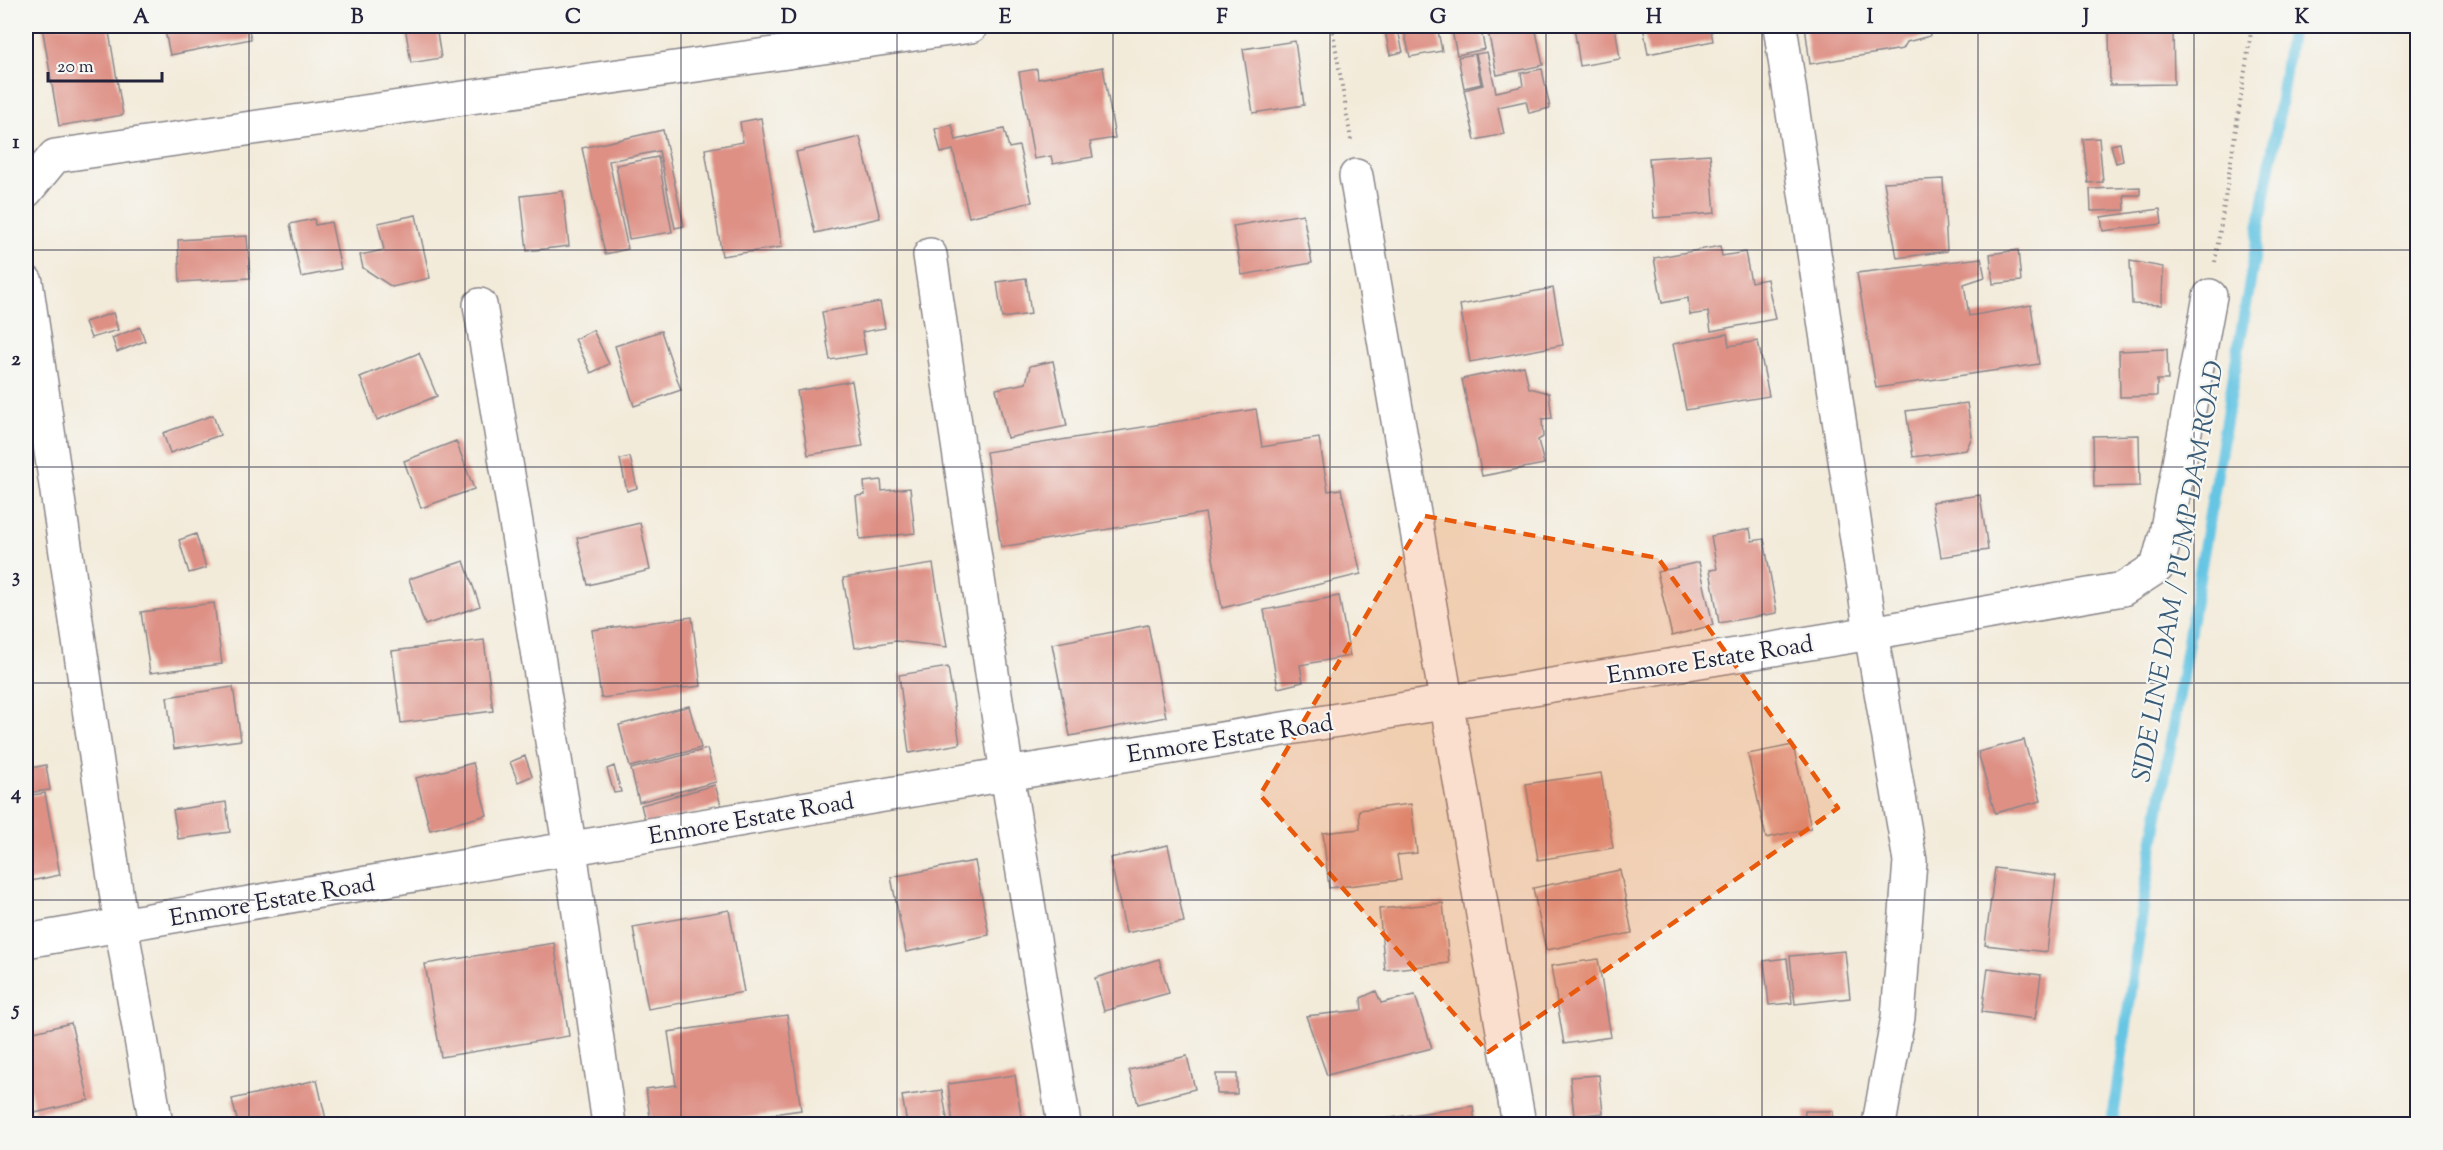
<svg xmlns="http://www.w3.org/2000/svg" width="2443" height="1150" viewBox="0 0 2443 1150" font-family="'Sorts Mill Goudy',serif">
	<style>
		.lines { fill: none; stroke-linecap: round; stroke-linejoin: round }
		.stream { stroke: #65c5e3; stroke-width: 12 }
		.building { fill: #de9085 }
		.minor-casing { stroke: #8a868a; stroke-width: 36 }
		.path { stroke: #8a868a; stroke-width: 4; stroke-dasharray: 1.5 4.5; stroke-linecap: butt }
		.minor { stroke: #fff; stroke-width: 33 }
		.marked { fill: #e8590c; fill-opacity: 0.2; stroke: #e8590c; stroke-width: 4.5; stroke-dasharray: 12 8; stroke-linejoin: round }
		.grid { fill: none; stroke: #22223b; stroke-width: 1.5; stroke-opacity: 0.55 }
		.labels { text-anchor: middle; stroke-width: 4.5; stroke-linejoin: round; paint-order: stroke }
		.street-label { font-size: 24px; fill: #22223b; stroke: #f6f6f2 }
		.water-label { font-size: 26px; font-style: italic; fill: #395b76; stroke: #f6f6f2 }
		.neatline { fill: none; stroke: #22223b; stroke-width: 2 }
		.grid-label { font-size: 20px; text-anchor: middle; font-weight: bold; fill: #22223b }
	</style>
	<rect width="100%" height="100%" fill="#f6f6f2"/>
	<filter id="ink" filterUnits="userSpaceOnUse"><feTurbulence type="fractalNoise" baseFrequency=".0167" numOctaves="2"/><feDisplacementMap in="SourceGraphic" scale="12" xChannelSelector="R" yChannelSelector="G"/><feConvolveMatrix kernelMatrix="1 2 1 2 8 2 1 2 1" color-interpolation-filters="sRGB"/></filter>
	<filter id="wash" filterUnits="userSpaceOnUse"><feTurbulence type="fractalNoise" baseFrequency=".008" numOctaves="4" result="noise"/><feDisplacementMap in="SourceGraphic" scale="24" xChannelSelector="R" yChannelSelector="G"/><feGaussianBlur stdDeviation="1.35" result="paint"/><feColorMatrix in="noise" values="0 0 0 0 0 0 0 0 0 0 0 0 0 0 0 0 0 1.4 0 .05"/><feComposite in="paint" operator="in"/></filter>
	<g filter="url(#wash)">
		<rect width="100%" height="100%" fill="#f3ebda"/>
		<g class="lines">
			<path class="stream" d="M 2112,1124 L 2146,885 L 2276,131 L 2292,26"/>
		</g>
		<g id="blocks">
			<path class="building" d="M 42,26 L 108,26 L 123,115 L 59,126 Z
				M 164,26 L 248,26 L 251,39 L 170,55 Z
				M 405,26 L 436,26 L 441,58 L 411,63 Z
				M 812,26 L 857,26 L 817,47 Z
				M 1384,26 L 1397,26 L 1403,52 L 1390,55 Z
				M 1403,26 L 1437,26 L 1442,51 L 1410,57 Z
				M 1451,26 L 1480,26 L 1485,49 L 1457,55 Z
				M 1487,26 L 1535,26 L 1543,65 L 1497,75 Z
				M 1580,26 L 1615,26 L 1620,59 L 1580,66 L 1574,27 Z
				M 1643,26 L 1710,26 L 1713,41 L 1648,54 Z
				M 1805,26 L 1929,26 L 1930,36 L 1907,42 L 1903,49 L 1810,64 Z
				M 2173,29 L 2174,84 L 2110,85 L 2109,30 Z
				M 1295,41 L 1304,105 L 1253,113 L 1243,49 Z
				M 1487,52 L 1496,92 L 1523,86 L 1521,73 L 1542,69 L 1550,108 L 1529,113 L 1526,101 L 1498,107 L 1504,134 L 1475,140 L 1464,90 L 1483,85 L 1476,54 Z
				M 1475,54 L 1481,84 L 1464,88 L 1458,57 Z
				M 1103,67 L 1115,138 L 1090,142 L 1093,157 L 1053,164 L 1051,156 L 1034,159 L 1019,72 L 1037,69 L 1038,79 Z
				M 761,118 L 782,247 L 722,256 L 705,149 L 743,142 L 740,122 Z
				M 952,125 L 956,140 L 1004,129 L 1009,148 L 1019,146 L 1032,202 L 969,217 L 953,150 L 941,153 L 935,129 Z
				M 663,130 L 684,226 L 675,228 L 659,151 L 609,161 L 628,249 L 605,254 L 582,148 Z
				M 860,137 L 880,218 L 815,233 L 796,152 Z
				M 2099,138 L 2103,182 L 2088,183 L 2083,139 Z
				M 2120,143 L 2123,161 L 2116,163 L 2111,145 Z
				M 1710,154 L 1715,213 L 1654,218 L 1649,158 Z
				M 658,157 L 672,232 L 629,239 L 616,165 Z
				M 1943,179 L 1947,251 L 1897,258 L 1884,182 Z
				M 2140,187 L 2140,195 L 2124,195 L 2125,210 L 2091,211 L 2090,189 Z
				M 563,191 L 569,246 L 527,251 L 521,196 Z
				M 2160,209 L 2162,224 L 2103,231 L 2101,217 Z
				M 1303,214 L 1312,263 L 1242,275 L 1233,226 Z
				M 416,215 L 430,278 L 392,287 L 363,268 L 360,255 L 384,250 L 378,223 Z
				M 314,219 L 315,225 L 331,222 L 341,269 L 301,277 L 290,224 Z
				M 247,236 L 250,278 L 180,282 L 178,240 Z
				M 1720,246 L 1722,256 L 1745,252 L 1751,282 L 1767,279 L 1775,319 L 1711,331 L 1708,312 L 1690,315 L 1688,298 L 1662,303 L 1654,258 Z
				M 2018,250 L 2021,281 L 1993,284 L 1990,254 Z
				M 1981,258 L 1985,277 L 1964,284 L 1969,316 L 2031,305 L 2039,364 L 1876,388 L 1857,273 Z
				M 2130,261 L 2163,267 L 2162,305 L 2132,304 Z
				M 1026,278 L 1031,314 L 1002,318 L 997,282 Z
				M 1553,288 L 1563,345 L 1470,362 L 1460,305 Z
				M 880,302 L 885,328 L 862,332 L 866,354 L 830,360 L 822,312 Z
				M 113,313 L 118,330 L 91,338 L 85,322 Z
				M 140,327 L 145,341 L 117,352 L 112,338 Z
				M 593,330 L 609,364 L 591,373 L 575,339 Z
				M 661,331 L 681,390 L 634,406 L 615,346 Z
				M 1727,334 L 1729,346 L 1758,341 L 1769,396 L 1686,410 L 1673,344 Z
				M 2167,349 L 2168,380 L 2157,380 L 2157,396 L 2120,397 L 2119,351 Z
				M 419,353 L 437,396 L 377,420 L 360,377 Z
				M 1053,361 L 1067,426 L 1007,438 L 996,389 L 1026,383 L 1030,366 Z
				M 1524,366 L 1529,388 L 1549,393 L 1552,418 L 1542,419 L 1543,437 L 1538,440 L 1544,464 L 1482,476 L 1462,379 Z
				M 852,381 L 863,446 L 808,455 L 797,391 Z
				M 1967,403 L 1972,437 L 1966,450 L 1913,457 L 1906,411 Z
				M 1256,409 L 1262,447 L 1319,438 L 1328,491 L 1341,489 L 1361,574 L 1222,608 L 1205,513 L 1001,547 L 986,452 Z
				M 213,415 L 220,435 L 170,453 L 163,433 Z
				M 2139,435 L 2140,486 L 2094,487 L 2093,436 Z
				M 456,441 L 474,489 L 421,508 L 404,461 Z
				M 630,457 L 637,488 L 627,491 L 620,459 Z
				M 881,480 L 882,491 L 910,488 L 915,533 L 860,539 L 856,496 L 865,495 L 864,482 Z
				M 1980,495 L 1988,550 L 1941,557 L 1932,502 Z
				M 640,523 L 650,570 L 588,585 L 577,538 Z
				M 1750,529 L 1752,541 L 1764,539 L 1777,613 L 1719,623 L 1710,570 L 1717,569 L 1711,536 Z
				M 196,534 L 206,568 L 189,573 L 179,540 Z
				M 464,561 L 480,606 L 425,625 L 409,579 Z
				M 1699,562 L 1713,625 L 1672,636 L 1657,572 Z
				M 933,564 L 947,647 L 896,641 L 855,648 L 843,578 Z
				M 1339,596 L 1350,656 L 1300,665 L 1303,682 L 1278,688 L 1264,610 Z
				M 214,603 L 222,664 L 150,673 L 141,612 Z
				M 692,617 L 701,686 L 601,698 L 592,630 Z
				M 1148,625 L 1166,717 L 1070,736 L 1052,644 Z
				M 484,640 L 493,711 L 401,723 L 392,651 Z
				M 948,667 L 960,744 L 909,753 L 899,675 Z
				M 233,687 L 241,740 L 174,749 L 167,697 Z
				M 689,706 L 701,748 L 630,767 L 619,725 Z
				M 2024,740 L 2041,801 L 1995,813 L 1978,752 Z
				M 1793,745 L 1811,828 L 1766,838 L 1748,754 Z
				M 707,749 L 716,782 L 639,802 L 631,769 Z
				M 525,756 L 532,776 L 518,782 L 510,762 Z
				M 473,763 L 487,815 L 430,830 L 416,778 Z
				M 46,765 L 50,790 L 26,793 L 26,769 Z
				M 614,766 L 621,792 L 614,793 L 607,769 Z
				M 1601,773 L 1613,848 L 1538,860 L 1526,784 Z
				M 715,785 L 721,805 L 646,825 L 641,805 Z
				M 45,793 L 60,875 L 26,882 L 26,796 Z
				M 226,802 L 230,832 L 178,839 L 173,810 Z
				M 1411,804 L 1417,853 L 1397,855 L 1401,880 L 1329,888 L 1323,833 L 1360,829 L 1359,810 Z
				M 1168,845 L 1184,922 L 1126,933 L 1110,858 Z
				M 975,861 L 989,935 L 906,952 L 891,877 Z
				M 1995,868 L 2056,876 L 2047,952 L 1985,945 Z
				M 1620,870 L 1632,933 L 1546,950 L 1533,888 Z
				M 1443,903 L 1449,963 L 1385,970 L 1379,909 Z
				M 729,910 L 744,992 L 648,1009 L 633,927 Z
				M 554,943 L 569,1036 L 441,1057 L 425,964 Z
				M 1845,951 L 1850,998 L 1795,1004 L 1790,956 Z
				M 1787,958 L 1792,1003 L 1769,1005 L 1764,961 Z
				M 1159,959 L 1169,993 L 1104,1011 L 1095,978 Z
				M 1598,959 L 1611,1037 L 1564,1044 L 1551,966 Z
				M 1988,968 L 2041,975 L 2035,1019 L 1982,1012 Z
				M 1376,991 L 1381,1003 L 1415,995 L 1432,1048 L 1327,1075 L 1306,1016 L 1362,1010 L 1361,998 Z
				M 787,1015 L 801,1110 L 703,1124 L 651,1124 L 646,1089 L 676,1085 L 668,1032 Z
				M 71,1023 L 89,1100 L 35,1113 L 26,1074 L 26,1034 Z
				M 1187,1056 L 1195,1089 L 1138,1104 L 1129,1070 Z
				M 1216,1074 L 1237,1074 L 1237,1094 L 1217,1094 Z
				M 1015,1075 L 1022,1123 L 953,1124 L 948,1084 Z
				M 1599,1075 L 1603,1113 L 1574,1116 L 1570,1077 Z
				M 317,1080 L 327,1124 L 238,1124 L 232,1099 Z
				M 942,1090 L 948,1124 L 907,1124 L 902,1096 Z
				M 26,1094 L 34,1124 L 26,1124 Z
				M 1473,1106 L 1475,1124 L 1370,1124 L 1369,1121 Z
				M 1805,1111 L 1833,1111 L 1833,1124 L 1804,1124 Z"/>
		</g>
	</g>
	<g filter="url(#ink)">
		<use href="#blocks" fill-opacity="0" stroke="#8a868a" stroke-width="1.5"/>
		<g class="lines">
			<defs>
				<path id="minor" d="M 1780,26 L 1871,633 L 1910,861 L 1898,1017 L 1879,1124
					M 1356,176 L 1519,1124
					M 26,191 L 55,156 L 971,26
					M 930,255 L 1007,774 L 1064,1124
					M 26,282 L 121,925 L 156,1124
					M 480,305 L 570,850 L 609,1124
					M 26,941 L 1007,774 L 1871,633 L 2123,589 L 2157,567 L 2166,534 L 2210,296"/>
			</defs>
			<use href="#minor" class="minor-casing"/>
			<path class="path" d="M 1332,26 L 1351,140
				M 2215,262 L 2252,26"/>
			<use href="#minor" class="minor"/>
		</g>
	</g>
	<path class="marked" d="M 1425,516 L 1658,558 L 1838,808 L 1488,1052 L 1260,795 Z"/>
	<path class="grid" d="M 249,26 L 249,1124M 465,26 L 465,1124M 681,26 L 681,1124M 897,26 L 897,1124M 1113,26 L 1113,1124M 1330,26 L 1330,1124M 1546,26 L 1546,1124M 1762,26 L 1762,1124M 1978,26 L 1978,1124M 2194,26 L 2194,1124M 26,250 L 2418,250M 26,467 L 2418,467M 26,683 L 2418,683M 26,900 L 2418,900"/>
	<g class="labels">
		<g class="street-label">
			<text transform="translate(1710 659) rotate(-9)" y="8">Enmore Estate Road</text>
			<text transform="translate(1230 738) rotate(-9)" y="8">Enmore Estate Road</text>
			<text transform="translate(751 818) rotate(-10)" y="8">Enmore Estate Road</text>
			<text transform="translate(272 900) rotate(-10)" y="8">Enmore Estate Road</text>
		</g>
		<g class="water-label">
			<text transform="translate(2177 571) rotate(-80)" y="9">SIDE LINE DAM / PUMP DAM ROAD</text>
		</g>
	</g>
	<rect width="2443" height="1150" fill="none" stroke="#f6f6f2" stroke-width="66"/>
	<path d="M48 72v9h114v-9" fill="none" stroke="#22223b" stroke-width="3"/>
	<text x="57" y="72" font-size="18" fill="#22223b" stroke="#f6f6f2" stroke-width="4.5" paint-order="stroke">20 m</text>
	<rect x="33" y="33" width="2377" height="1084" class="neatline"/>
	<g class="grid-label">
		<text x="141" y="23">A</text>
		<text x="357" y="23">B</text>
		<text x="573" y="23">C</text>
		<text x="789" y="23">D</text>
		<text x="1005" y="23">E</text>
		<text x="1222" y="23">F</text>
		<text x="1438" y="23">G</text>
		<text x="1654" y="23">H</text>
		<text x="1870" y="23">I</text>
		<text x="2086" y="23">J</text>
		<text x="2302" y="23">K</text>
		<text x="16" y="148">1</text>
		<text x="16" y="365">2</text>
		<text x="16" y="582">3</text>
		<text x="16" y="799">4</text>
		<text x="16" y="1015">5</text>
	</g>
</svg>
